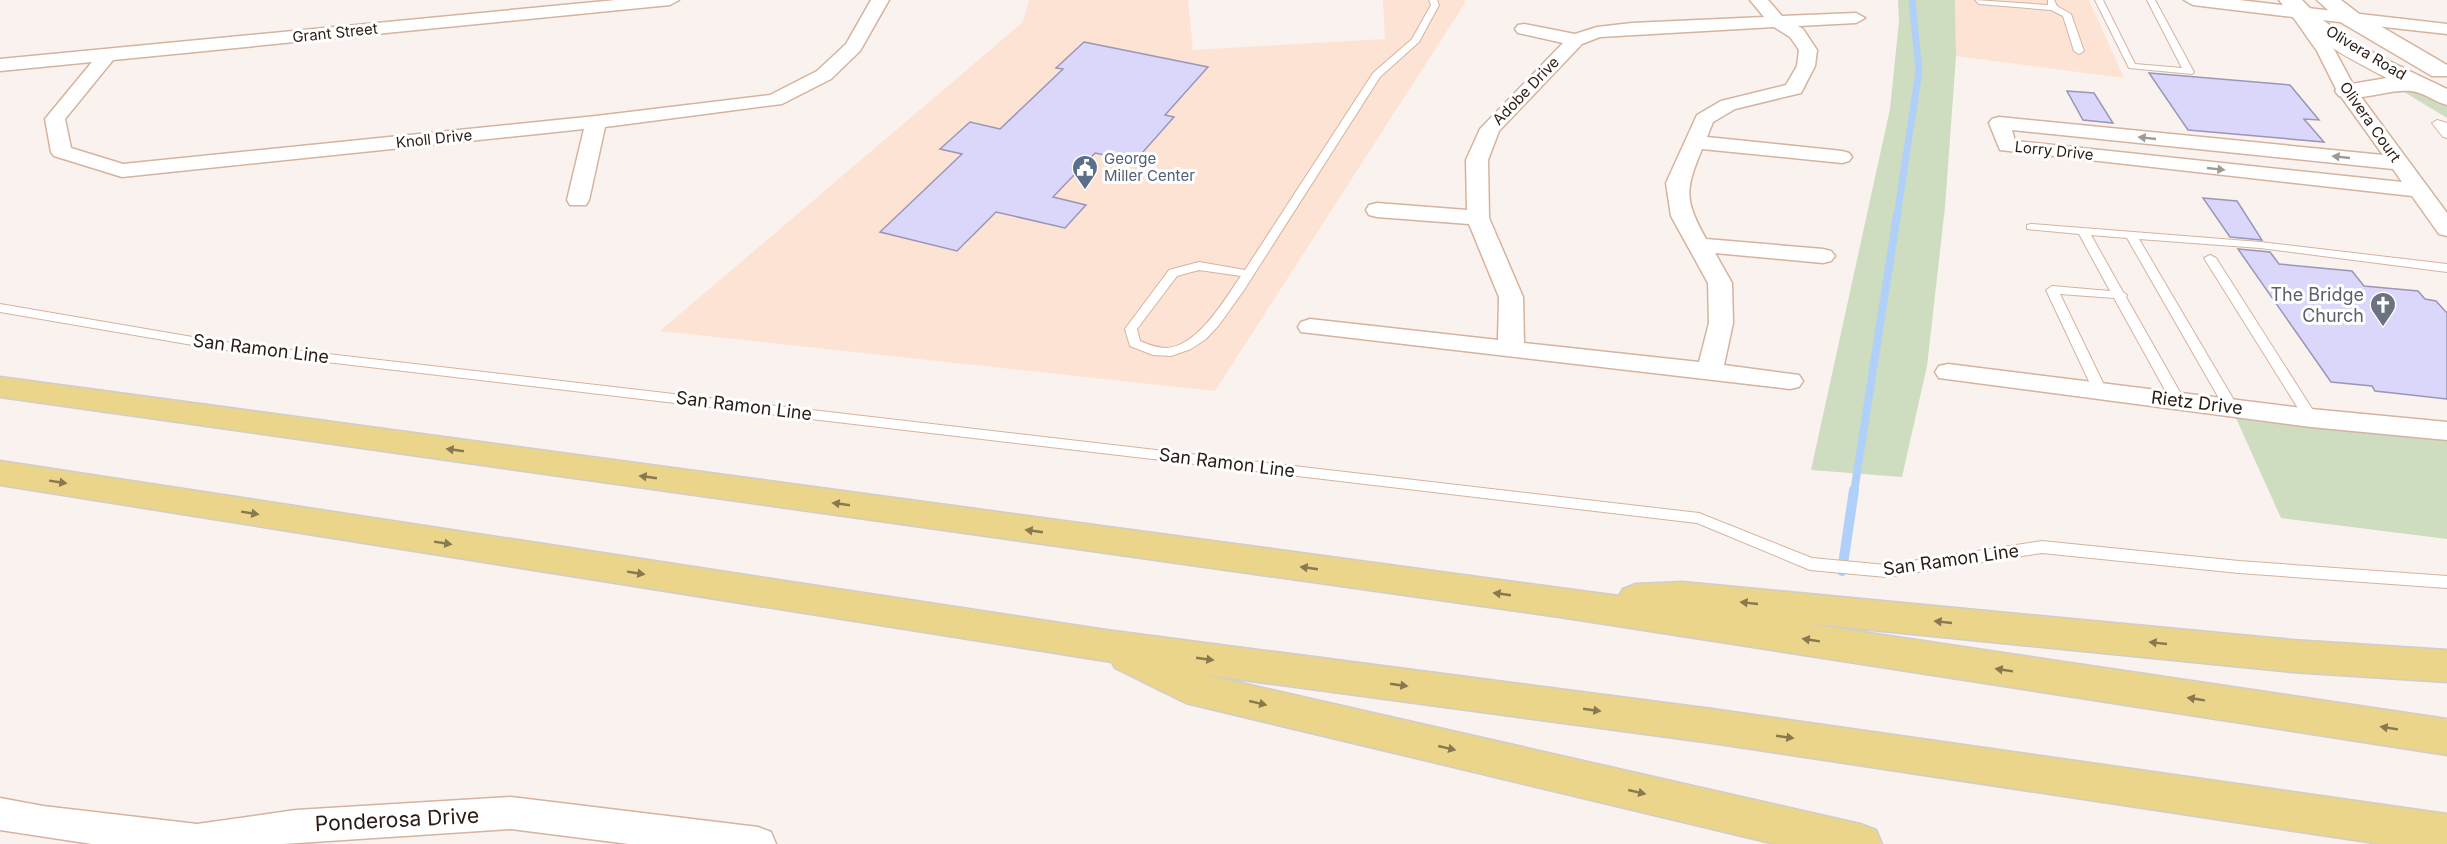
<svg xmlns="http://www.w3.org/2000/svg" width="2447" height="844" viewBox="0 0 2447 844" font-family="Inter,sans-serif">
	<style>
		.built { fill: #fde3d3 }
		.green { fill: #cedcbf }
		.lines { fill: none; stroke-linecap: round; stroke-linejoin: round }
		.stream-far2 { stroke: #b0d0fa; stroke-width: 7 }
		.stream-far1 { stroke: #b0d0fa; stroke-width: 8 }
		.stream { stroke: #b0d0fa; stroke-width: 10 }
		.building { fill: #dbd7fb; stroke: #9a96b8; stroke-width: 1.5 }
		.service-casing { stroke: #d5b39e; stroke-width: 2 }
		.minor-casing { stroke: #d5b39e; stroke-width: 3 }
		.tertiary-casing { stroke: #d5b39e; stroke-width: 3 }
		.motorway-casing { stroke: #d0cdcb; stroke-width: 3 }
		.service { fill: #fff; fill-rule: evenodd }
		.minor { fill: #fff; fill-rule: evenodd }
		.tertiary { fill: #fff; fill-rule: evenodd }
		.motorway { fill: #ead58a; fill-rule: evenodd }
		.oneway { fill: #9f9995 }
		.oneway2 { fill: #8a784f }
		.labels { text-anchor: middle; stroke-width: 6; stroke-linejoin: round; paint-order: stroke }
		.far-street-label { font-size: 15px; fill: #291c14; stroke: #fff }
		.far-service-label { font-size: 15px; fill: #4e5e75; stroke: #fff; text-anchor: start }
		.worship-label { font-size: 18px; fill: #5b616d; stroke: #fff; text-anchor: end }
		.street-label { font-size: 18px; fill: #291c14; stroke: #fff }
		.near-street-label { font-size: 21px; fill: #291c14; stroke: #fff }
	</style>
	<rect width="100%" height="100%" fill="#faf2ee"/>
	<path class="built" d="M 1029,0 L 1188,0 L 1193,50 L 1385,39 L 1383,0 L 1464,0 L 1465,3 L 1215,391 L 660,331 L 1023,22 Z
		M 1955,0 L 2089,0 L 2124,78 L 1956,56 Z"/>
	<path class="green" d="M 1898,0 L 1955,0 L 1956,56 L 1945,207 L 1927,366 L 1902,477 L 1811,470 L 1890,109 L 1899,21 Z
		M 2391,84 L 2447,98 L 2447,118 Z
		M 2231,407 L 2447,431 L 2447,539 L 2281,518 Z"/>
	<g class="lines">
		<path class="stream-far2" d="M 1897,216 L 1919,71 L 1912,0"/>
		<path class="stream-far1" d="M 1854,492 L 1897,215"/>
		<path class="stream" d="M 1842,571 L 1854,490"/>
	</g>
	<path class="building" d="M 1084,42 L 1208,67 L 1165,115 L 1174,117 L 1135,161 L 1095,153 L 1053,197 L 1086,205 L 1065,228 L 996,212 L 957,251 L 880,232 L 962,154 L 940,149 L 970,122 L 1000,129 L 1063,69 L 1056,68 Z
		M 2149,73 L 2290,85 L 2319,120 L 2304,119 L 2324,142 L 2188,130 Z
		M 2067,91 L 2094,93 L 2113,123 L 2083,120 Z
		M 2203,198 L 2237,201 L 2262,240 L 2230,237 Z
		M 2238,249 L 2270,252 L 2279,264 L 2352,271 L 2364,286 L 2418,291 L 2425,299 L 2436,301 L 2447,313 L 2447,399 L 2375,391 L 2372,386 L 2331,382 Z"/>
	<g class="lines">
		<defs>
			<path id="service" d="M 1429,0 L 1437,0 L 1439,5 L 1419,42 L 1380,77 L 1244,290 L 1219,325 L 1206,339 L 1191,349 L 1171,356 L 1153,355 L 1130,346 L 1125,329 L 1169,270 L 1199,262 L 1245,270 L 1373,73 L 1412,39 L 1431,5 ZM 1199,270 L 1241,276 C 1225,299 1198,346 1167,348 C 1157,348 1149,345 1140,341 L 1137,329 L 1177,276 Z
				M 1975,0 L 2048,5 L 2048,0 L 2054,0 L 2057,6 L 2071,14 L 2084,51 L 2079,54 L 2074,51 L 2063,16 L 2051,10 L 1979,4 Z
				M 2095,0 L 2103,0 L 2135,64 L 2182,68 L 2147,0 L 2155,0 L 2194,72 L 2192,74 L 2129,68 Z
				M 2437,120 L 2447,123 L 2447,138 L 2443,137 L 2432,123 Z
				M 2031,224 L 2260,242 L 2447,264 L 2447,272 L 2260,248 L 2139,239 L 2238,407 L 2231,411 L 2224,407 L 2127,238 L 2091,235 L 2123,292 L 2127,295 L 2126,297 L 2185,401 L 2178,405 L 2171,401 L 2114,298 L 2060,294 L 2107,391 L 2100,395 L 2095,394 L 2046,290 L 2052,286 L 2110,291 L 2079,234 L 2027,229 L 2027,225 Z
				M 2210,255 L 2216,258 L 2316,415 L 2318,418 L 2316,421 L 2306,421 L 2204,258 Z
				M 0,304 L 216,341 L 1699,513 L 1812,558 L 1886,565 L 2042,541 L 2239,561 L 2447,576 L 2447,588 L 2239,573 L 2042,553 L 1886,577 L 1810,570 L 1697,523 L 216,349 L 0,312 Z"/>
			<path id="minor" d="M 616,0 L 679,0 L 670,5 L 113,60 L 65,119 L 71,148 L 123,164 L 596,116 L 770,95 L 817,71 L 846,44 L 871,0 L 889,0 L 860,51 L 831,79 L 782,104 L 605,127 L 589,200 L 586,205 L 570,205 L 567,200 L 584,129 L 122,177 L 54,156 L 51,152 L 45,119 L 92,62 L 0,71 L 0,59 Z
				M 1750,0 L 1768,0 L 1782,16 L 1856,13 L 1865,18 L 1856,23 L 1798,26 L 1803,29 L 1817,50 L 1815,66 L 1801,93 L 1735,109 L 1713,122 L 1707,137 L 1842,151 L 1849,153 L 1852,157 L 1849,161 L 1842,163 L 1702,149 C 1685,190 1684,199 1706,239 L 1823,249 L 1831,251 L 1835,256 L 1831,261 L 1823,263 L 1715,253 L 1732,283 L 1733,323 L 1724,365 L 1799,375 L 1803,381 L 1799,387 L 1790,389 L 1301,332 L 1298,327 L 1301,322 L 1310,319 L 1498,340 L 1499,297 L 1469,224 L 1377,217 L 1369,215 L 1366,210 L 1369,205 L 1377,203 L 1467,210 L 1466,160 L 1480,129 L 1563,43 L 1518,33 L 1515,29 L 1518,25 L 1524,24 L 1575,34 L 1597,27 L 1632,23 L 1764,17 ZM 1774,27 L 1790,37 L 1799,50 L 1797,66 L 1786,85 L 1721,101 L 1697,115 L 1666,183 L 1671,216 L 1708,283 L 1709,323 L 1699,362 L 1524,343 L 1523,297 L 1489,218 L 1488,160 L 1499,131 L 1582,44 L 1600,37 Z
				M 2184,0 L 2239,0 L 2447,24 L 2447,34 L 2313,19 L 2335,51 L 2356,90 L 2447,213 L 2447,236 L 2439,234 L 2412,196 L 2000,150 L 1989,123 L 1992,119 L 1999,117 L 2383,155 L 2337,91 L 2317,51 L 2293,17 L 2193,5 ZM 2012,130 L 2393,169 L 2402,182 L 2015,141 Z
				M 1948,364 L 2311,409 L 2447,422 L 2447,440 L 2311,427 L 1939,378 L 1935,372 L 1939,366 Z
				M 511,797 L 758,827 L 771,832 L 776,844 L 629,844 L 511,829 L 283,844 L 92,844 L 0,830 L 0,798 L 43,806 L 197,824 L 296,810 Z"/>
			<path id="tertiary" d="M 2279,0 L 2302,0 C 2339,41 2398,65 2447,89 L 2447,105 C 2435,102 2423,92 2411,91 C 2387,89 2361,102 2339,96 L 2335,91 L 2339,86 L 2387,78 C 2349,58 2304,36 2279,0 Z
				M 2317,0 L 2341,0 L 2358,13 L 2447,65 L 2447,76 L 2432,76 L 2342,23 Z"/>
			<path id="motorway" d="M 0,377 L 1619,596 L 1623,589 L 1636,584 L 1682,582 L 2292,640 L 2447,650 L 2447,682 L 2292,672 L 1802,623 L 2447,719 L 2447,755 L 1560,617 L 0,397 Z
				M 0,461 L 1106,630 L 1712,709 L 2447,814 L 2447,844 L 2381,844 L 1712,743 L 1206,675 L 1860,824 L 1876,830 L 1882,844 L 1775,844 L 1186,703 L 1115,668 L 1112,662 L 0,485 Z"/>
		</defs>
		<use href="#service" class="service-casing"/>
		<use href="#minor" class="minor-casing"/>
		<use href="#tertiary" class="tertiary-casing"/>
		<use href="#motorway" class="motorway-casing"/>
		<use href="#service" class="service"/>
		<use href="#minor" class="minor"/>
		<use href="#tertiary" class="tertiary"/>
		<use href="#motorway" class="motorway"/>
	</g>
	<defs><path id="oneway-solid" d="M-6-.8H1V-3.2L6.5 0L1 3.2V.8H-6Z" transform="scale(1.5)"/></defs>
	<g class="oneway">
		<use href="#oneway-solid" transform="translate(2147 138) rotate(-174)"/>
		<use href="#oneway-solid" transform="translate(2341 157) rotate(-174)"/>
		<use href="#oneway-solid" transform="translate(2216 169) rotate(6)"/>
	</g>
	<g class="oneway2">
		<use href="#oneway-solid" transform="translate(455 450) rotate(-172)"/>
		<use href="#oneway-solid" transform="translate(648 477) rotate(-172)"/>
		<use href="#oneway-solid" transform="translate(58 482) rotate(9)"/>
		<use href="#oneway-solid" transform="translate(841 504) rotate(-172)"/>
		<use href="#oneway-solid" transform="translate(250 513) rotate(9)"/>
		<use href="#oneway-solid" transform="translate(1034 531) rotate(-172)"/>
		<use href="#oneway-solid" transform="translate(443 543) rotate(9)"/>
		<use href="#oneway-solid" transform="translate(1309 568) rotate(-172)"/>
		<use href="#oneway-solid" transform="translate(636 573) rotate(9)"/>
		<use href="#oneway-solid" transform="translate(1502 594) rotate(-172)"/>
		<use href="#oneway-solid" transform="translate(1749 603) rotate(-174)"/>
		<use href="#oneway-solid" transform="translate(1943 622) rotate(-174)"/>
		<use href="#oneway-solid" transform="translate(1811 640) rotate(-171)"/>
		<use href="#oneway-solid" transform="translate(2158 643) rotate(-174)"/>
		<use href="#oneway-solid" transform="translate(1205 659) rotate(8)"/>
		<use href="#oneway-solid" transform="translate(2004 670) rotate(-171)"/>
		<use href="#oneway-solid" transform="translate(1399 685) rotate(8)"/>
		<use href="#oneway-solid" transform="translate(2196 699) rotate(-171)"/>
		<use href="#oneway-solid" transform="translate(1258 703) rotate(13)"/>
		<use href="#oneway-solid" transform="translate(1592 710) rotate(8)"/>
		<use href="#oneway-solid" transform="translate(2389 728) rotate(-171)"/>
		<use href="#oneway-solid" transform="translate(1785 737) rotate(8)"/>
		<use href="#oneway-solid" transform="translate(1447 748) rotate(13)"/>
		<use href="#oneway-solid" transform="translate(1637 792) rotate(13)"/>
	</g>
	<defs>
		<symbol id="civic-pin" viewBox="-11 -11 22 30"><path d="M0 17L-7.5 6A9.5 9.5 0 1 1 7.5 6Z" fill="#5c6f8a" stroke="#fff"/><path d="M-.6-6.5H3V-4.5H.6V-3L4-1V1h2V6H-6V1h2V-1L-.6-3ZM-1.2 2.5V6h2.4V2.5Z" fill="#fff"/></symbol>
		<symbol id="church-pin" viewBox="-11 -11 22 30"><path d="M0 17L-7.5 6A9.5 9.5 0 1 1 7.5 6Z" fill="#6b7280" stroke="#fff"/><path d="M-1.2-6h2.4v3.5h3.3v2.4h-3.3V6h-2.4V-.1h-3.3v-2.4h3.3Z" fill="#fff"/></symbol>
	</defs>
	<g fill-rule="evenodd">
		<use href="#civic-pin" x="1070" y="153" width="30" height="40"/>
		<use href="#church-pin" x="2368" y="290" width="30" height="40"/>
	</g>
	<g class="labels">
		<g class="far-street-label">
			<text transform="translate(335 33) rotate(-6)" y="5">Grant Street</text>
			<text transform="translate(2366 53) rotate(31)" y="5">Olivera Road</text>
			<text transform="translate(1526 91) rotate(-46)" y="5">Adobe Drive</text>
			<text transform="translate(2370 122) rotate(55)" y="5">Olivera Court</text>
			<text transform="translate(434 139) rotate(-6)" y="5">Knoll Drive</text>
			<text transform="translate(2054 151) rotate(6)" y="5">Lorry Drive</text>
		</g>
		<g class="far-service-label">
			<text x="1104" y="164">George<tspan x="1104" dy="17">Miller Center</tspan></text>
		</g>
		<g class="worship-label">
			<text x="2364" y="301">The Bridge<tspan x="2364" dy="21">Church</tspan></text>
		</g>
		<g class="street-label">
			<text transform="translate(261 349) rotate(7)" y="6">San Ramon Line</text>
			<text transform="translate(2197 403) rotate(7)" y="6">Rietz Drive</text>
			<text transform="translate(744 406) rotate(7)" y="6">San Ramon Line</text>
			<text transform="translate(1227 463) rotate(7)" y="6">San Ramon Line</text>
			<text transform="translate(1951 560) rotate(-8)" y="6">San Ramon Line</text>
		</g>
		<g class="near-street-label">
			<text transform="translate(397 820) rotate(-3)" y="7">Ponderosa Drive</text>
		</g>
	</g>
</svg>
